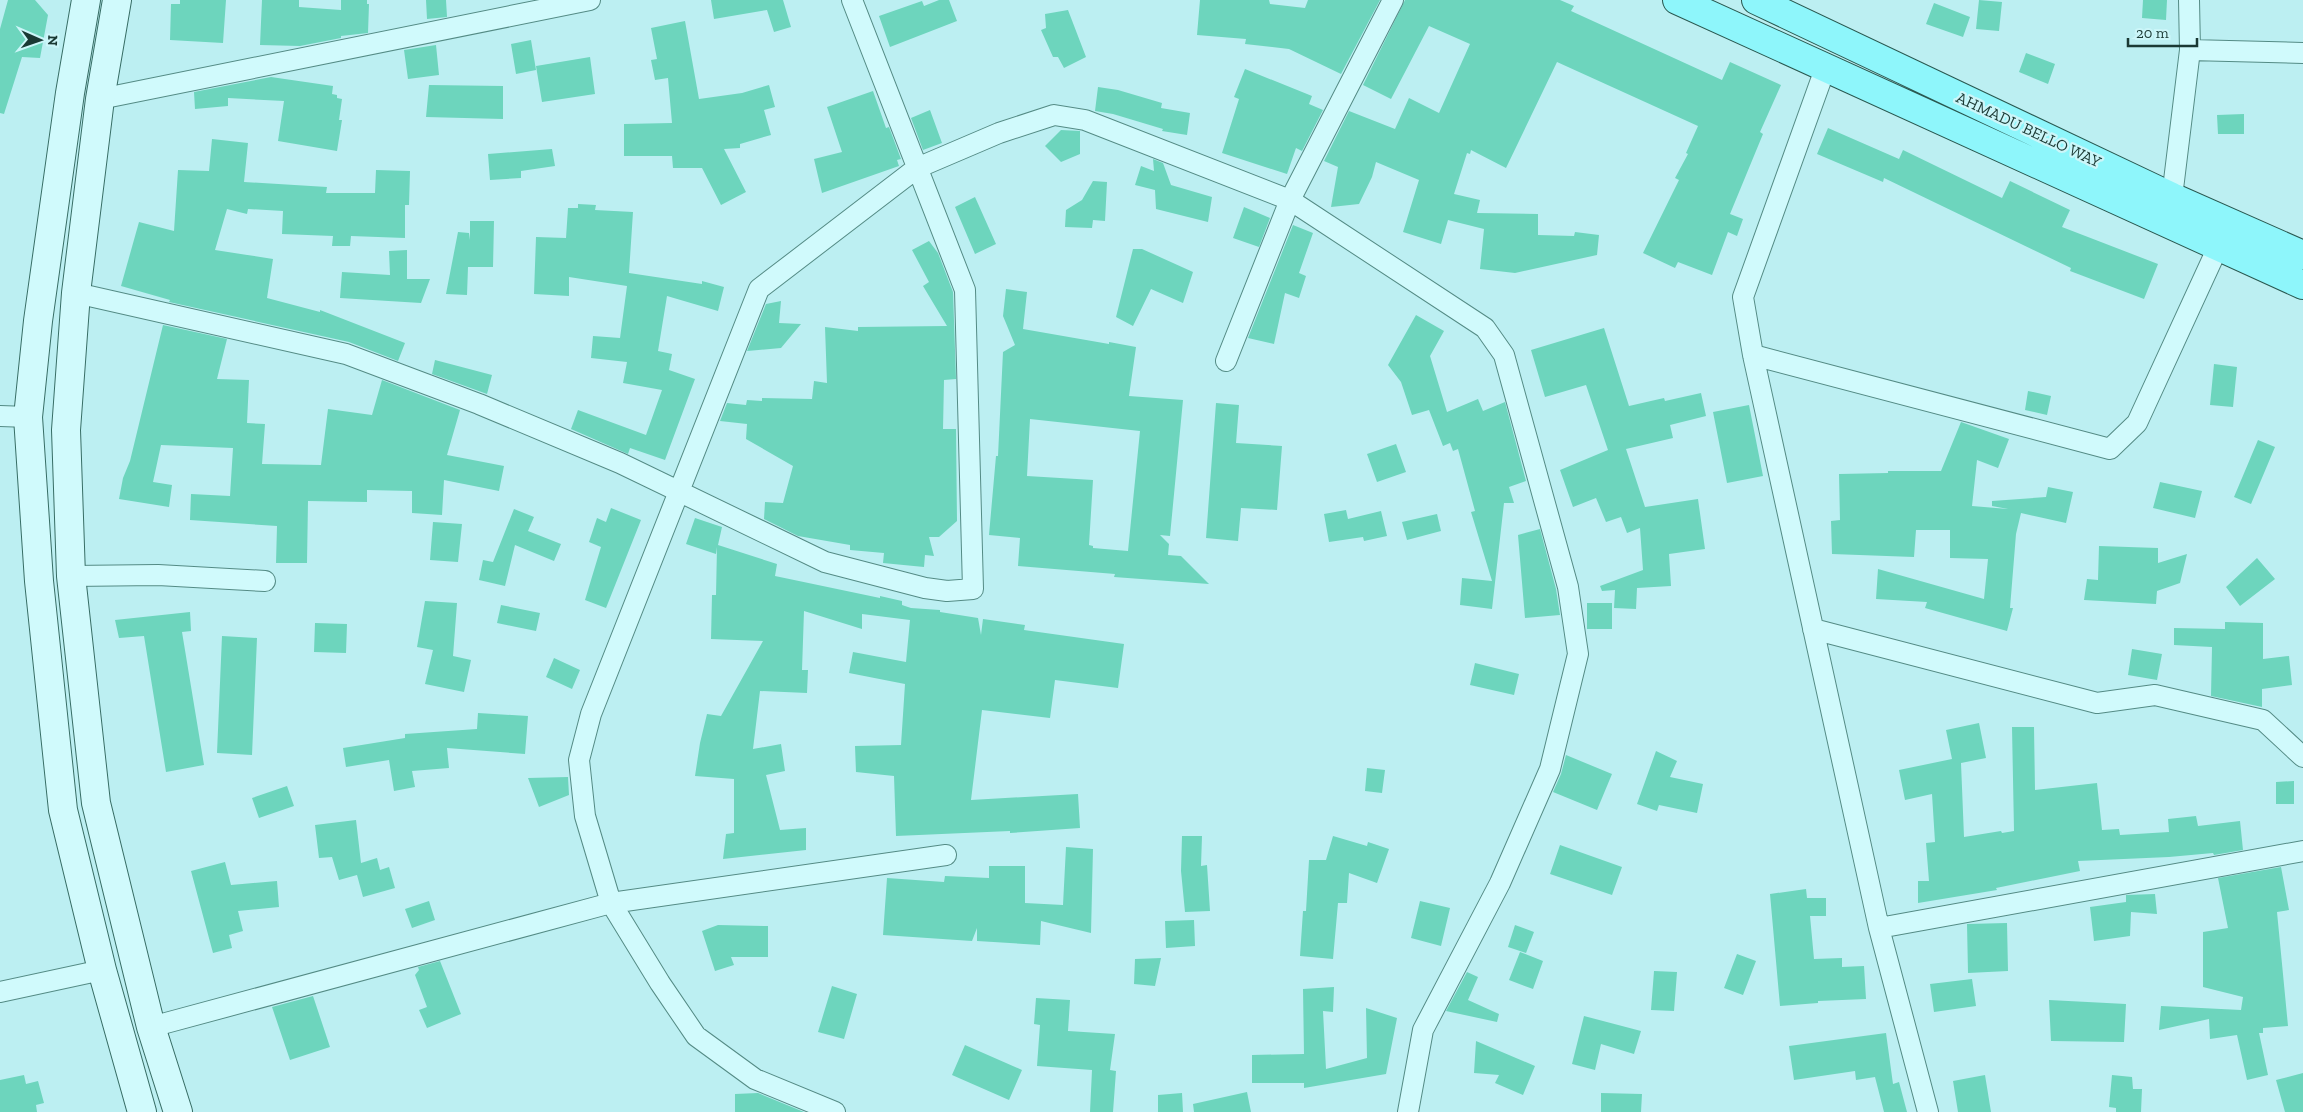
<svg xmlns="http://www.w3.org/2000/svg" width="2303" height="1112" viewBox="0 0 2303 1112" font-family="'Zilla Slab',serif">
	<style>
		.building { fill: #6dd5bd; fill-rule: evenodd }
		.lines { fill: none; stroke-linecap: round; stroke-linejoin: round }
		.street-casing { stroke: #548b85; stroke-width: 22 }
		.secondary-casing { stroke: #376d65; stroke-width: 30 }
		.primary-casing { stroke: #295850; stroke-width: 30 }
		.street { stroke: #d0fafc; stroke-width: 20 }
		.secondary { stroke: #d0fafc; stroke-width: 28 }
		.primary { stroke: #8ef6fb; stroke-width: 28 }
		.labels { text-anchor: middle; stroke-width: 4.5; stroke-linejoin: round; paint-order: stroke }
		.street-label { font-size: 16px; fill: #1a3934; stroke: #ccf6f9 }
	</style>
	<rect width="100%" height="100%" fill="#bceff2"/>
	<path class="building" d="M 8,0 L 35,0 L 48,15 L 40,58 L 22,57 L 4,114 L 0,113 L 0,29 Z
		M 180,0 L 226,0 L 223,43 L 170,40 L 171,4 L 180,4 Z
		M 262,0 L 299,0 L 299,7 L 341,10 L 341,0 L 367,0 L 367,4 L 369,4 L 368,33 L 341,36 L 341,38 L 300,46 L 260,45 Z
		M 426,0 L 446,0 L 447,17 L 427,19 Z
		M 711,0 L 783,0 L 791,27 L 774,32 L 767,10 L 714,19 Z
		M 939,0 L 949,0 L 957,21 L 890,47 L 879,16 L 922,1 L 924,6 Z
		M 1200,0 L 1269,0 L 1270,4 L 1305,8 L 1308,0 L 1380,0 L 1341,74 L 1289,49 L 1245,44 L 1246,39 L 1197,35 Z
		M 1405,0 L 1560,0 L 1574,6 L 1571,11 L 1722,80 L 1730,62 L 1781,85 L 1760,132 L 1763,134 L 1730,214 L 1743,219 L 1737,236 L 1728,232 L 1712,275 L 1678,262 L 1675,268 L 1643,253 L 1679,180 L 1675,178 L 1688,154 L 1686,153 L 1698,126 L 1557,62 L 1506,168 L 1471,150 L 1470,154 L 1467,153 L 1454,194 L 1480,200 L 1477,213 L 1538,214 L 1538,235 L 1574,236 L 1575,232 L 1599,235 L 1597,255 L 1515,273 L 1480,269 L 1484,229 L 1448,220 L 1441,244 L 1403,232 L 1419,180 L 1376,162 L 1372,177 L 1359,204 L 1331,207 L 1338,167 L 1324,161 L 1349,111 L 1395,129 L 1409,98 L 1439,113 L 1470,44 L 1429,26 L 1391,99 L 1363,85 Z
		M 1979,0 L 2002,2 L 1999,31 L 1976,29 Z
		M 2143,0 L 2167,0 L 2166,20 L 2142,18 Z
		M 1934,3 L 1970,17 L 1963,37 L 1926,24 Z
		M 1068,10 L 1086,57 L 1064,68 L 1058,57 L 1053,57 L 1041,30 L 1046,28 L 1045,14 Z
		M 685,21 L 699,99 L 742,93 L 769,85 L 775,107 L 764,110 L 771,135 L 740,144 L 740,148 L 724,149 L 746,192 L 721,205 L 702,168 L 673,168 L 672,156 L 624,156 L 624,124 L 672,123 L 668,78 L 655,80 L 651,60 L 657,59 L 651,28 Z
		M 531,40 L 536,70 L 516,74 L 511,44 Z
		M 436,45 L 439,75 L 408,79 L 404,50 Z
		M 2026,53 L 2055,64 L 2048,84 L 2019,72 Z
		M 590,57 L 595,94 L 542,102 L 536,66 Z
		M 1245,69 L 1312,96 L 1309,104 L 1323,110 L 1302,151 L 1296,148 L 1287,174 L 1222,153 L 1239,99 L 1234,97 Z
		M 271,77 L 333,86 L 332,94 L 337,95 L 337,98 L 342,99 L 339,120 L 342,120 L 337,151 L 278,141 L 284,101 L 228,98 L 228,106 L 195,109 L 194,92 Z
		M 429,85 L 503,86 L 503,119 L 426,117 Z
		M 1098,87 L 1118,90 L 1162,103 L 1161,108 L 1190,113 L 1187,135 L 1162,131 L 1163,129 L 1113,114 L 1095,111 Z
		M 873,91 L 886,128 L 889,127 L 901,159 L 897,160 L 899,166 L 822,193 L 814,159 L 842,152 L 827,107 Z
		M 930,110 L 942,143 L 923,150 L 911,118 Z
		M 2244,114 L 2244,134 L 2218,134 L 2217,115 Z
		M 1828,128 L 1899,159 L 1903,150 L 2002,198 L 2010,181 L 2070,210 L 2062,227 L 2158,264 L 2144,299 L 2070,271 L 2071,268 L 1884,178 L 1883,182 L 1817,154 Z
		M 1061,130 L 1080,131 L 1080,154 L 1061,162 L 1045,146 Z
		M 212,139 L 248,143 L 244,182 L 327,187 L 326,193 L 375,193 L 376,170 L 410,171 L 409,205 L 405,205 L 405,238 L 351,236 L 350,246 L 332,246 L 333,236 L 282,234 L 283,211 L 248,209 L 247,214 L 227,209 L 215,250 L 273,259 L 267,298 L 320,312 L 320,310 L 405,343 L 398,361 L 349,342 L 169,302 L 170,300 L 121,286 L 139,222 L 174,231 L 178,170 L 209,171 Z
		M 552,149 L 555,166 L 521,171 L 521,178 L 490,180 L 488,154 Z
		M 1153,159 L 1163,163 L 1171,185 L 1212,197 L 1208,222 L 1156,209 L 1155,190 L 1135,185 L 1141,166 L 1154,171 Z
		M 1093,181 L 1107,182 L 1105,221 L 1093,220 L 1092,228 L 1065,227 L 1066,210 L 1082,200 Z
		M 975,197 L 996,244 L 975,254 L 955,207 Z
		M 578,204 L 596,205 L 595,210 L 633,212 L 629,273 L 702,284 L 702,281 L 724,287 L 718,311 L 667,296 L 658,351 L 672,354 L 669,370 L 695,379 L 665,460 L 630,448 L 628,454 L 571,429 L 578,410 L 646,435 L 662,390 L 623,383 L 627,362 L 591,358 L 593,336 L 620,338 L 627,286 L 569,277 L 569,296 L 534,294 L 536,237 L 566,238 L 568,208 L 578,208 Z
		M 1244,207 L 1270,218 L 1259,247 L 1233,238 Z
		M 470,221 L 494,221 L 493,267 L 468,267 L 467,295 L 446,294 L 458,232 L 469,233 L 470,240 Z
		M 1293,225 L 1313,233 L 1299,273 L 1306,276 L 1299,298 L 1285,293 L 1274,344 L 1248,338 Z
		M 929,241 L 938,253 L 953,292 L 956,379 L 944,380 L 943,429 L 956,429 L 957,521 L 939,537 L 929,537 L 934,556 L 925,555 L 924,567 L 883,563 L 884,553 L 850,550 L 850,545 L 798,536 L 764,519 L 765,502 L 783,503 L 793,466 L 746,439 L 747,424 L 720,421 L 727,403 L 746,405 L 747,400 L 762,401 L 762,398 L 812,399 L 814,381 L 827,383 L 825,327 L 858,331 L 858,327 L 947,326 L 923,286 L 929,282 L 912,250 Z
		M 1133,249 L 1142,249 L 1193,272 L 1183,303 L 1151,289 L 1133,326 L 1116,317 Z
		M 407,250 L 407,279 L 430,279 L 421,303 L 340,298 L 342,272 L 390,275 L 389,251 Z
		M 1006,289 L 1027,292 L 1023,329 L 1109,344 L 1109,342 L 1136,347 L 1129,396 L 1183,400 L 1170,536 L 1160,535 L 1169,544 L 1168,555 L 1181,556 L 1209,584 L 1114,577 L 1115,574 L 1018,566 L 1020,538 L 989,535 L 996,456 L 998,456 L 1003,352 L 1015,345 L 1003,316 ZM 1030,419 L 1140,431 L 1128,551 L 1093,548 L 1093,546 L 1089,545 L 1093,480 L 1027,476 Z
		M 781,301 L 779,323 L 801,324 L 781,348 L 747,351 L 766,304 Z
		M 1416,315 L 1444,331 L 1430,356 L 1447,412 L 1478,399 L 1483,411 L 1505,402 L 1526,481 L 1509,487 L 1514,503 L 1504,503 L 1492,609 L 1460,605 L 1462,578 L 1492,581 L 1471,512 L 1475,511 L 1458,449 L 1453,451 L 1450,443 L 1443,446 L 1429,410 L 1412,415 L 1401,382 L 1388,365 Z
		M 163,325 L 227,339 L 217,379 L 249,380 L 247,423 L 265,424 L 262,464 L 321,465 L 328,409 L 372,415 L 382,380 L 460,410 L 447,455 L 504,466 L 499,491 L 444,480 L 442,515 L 412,513 L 412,491 L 367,490 L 367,502 L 308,501 L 307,563 L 276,563 L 277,526 L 190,520 L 191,494 L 230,496 L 233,448 L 161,445 L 153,482 L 172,485 L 169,507 L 119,499 L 123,478 L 130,461 Z
		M 1604,328 L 1629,406 L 1664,398 L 1665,401 L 1701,393 L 1706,416 L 1670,425 L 1673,438 L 1626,449 L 1645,507 L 1698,499 L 1705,549 L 1669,554 L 1671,586 L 1637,588 L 1636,609 L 1614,608 L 1615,590 L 1602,591 L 1600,586 L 1643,570 L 1640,528 L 1627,533 L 1621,517 L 1606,522 L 1596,498 L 1573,507 L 1560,470 L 1608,450 L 1586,385 L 1545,397 L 1531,350 Z
		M 435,360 L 492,375 L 487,394 L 432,374 Z
		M 2214,364 L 2237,367 L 2233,407 L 2210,405 Z
		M 2028,391 L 2051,396 L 2047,415 L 2025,410 Z
		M 1216,403 L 1239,405 L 1236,443 L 1282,446 L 1277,510 L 1241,508 L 1238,541 L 1206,538 Z
		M 1749,405 L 1763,476 L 1727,483 L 1713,412 Z
		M 1961,422 L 2009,439 L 1998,468 L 1977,460 L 1972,506 L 2008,509 L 1992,506 L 1992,501 L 2046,497 L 2048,487 L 2073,492 L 2066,523 L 2021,513 L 2016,534 L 2010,608 L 2013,608 L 2007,631 L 1925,608 L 1927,602 L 1876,599 L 1878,569 L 1984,599 L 1988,559 L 1950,558 L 1950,530 L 1916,530 L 1914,557 L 1832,554 L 1831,521 L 1840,520 L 1839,474 L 1888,473 L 1888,471 L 1941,471 Z
		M 2258,440 L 2275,447 L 2251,504 L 2234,497 Z
		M 1396,444 L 1406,472 L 1377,482 L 1367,454 Z
		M 2160,482 L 2202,491 L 2195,518 L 2153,508 Z
		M 611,508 L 641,520 L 606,608 L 585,600 L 601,547 L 589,542 L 597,518 L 606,522 Z
		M 514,509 L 534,517 L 528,531 L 561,544 L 554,561 L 515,545 L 505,586 L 479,580 L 483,560 L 493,562 Z
		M 1346,510 L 1348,519 L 1381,511 L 1387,536 L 1364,541 L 1363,537 L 1329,542 L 1324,514 Z
		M 1437,514 L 1441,531 L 1407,540 L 1402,522 Z
		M 695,518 L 722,527 L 718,545 L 777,564 L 775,576 L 880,598 L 880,596 L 902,601 L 902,605 L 911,608 L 940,610 L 940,612 L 978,618 L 981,635 L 983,619 L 1025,625 L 1024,630 L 1124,644 L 1118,688 L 1055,680 L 1050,718 L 982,710 L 971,800 L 1078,794 L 1080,828 L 1010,833 L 1010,831 L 896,836 L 894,776 L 856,772 L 855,746 L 901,745 L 905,684 L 849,673 L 853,652 L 906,662 L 910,620 L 862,614 L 862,629 L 804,611 L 802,670 L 808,670 L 807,693 L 760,691 L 753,749 L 781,744 L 785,771 L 766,775 L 780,830 L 806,828 L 806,850 L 723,859 L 726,834 L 734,833 L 734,779 L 695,776 L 700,743 L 707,714 L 721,716 L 763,641 L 711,639 L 712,595 L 716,595 L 717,547 L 716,554 L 686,544 Z
		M 433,522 L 462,524 L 458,562 L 430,560 Z
		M 1540,529 L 1556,589 L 1560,615 L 1525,618 L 1518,535 Z
		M 2099,546 L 2158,548 L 2158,563 L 2187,554 L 2180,583 L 2157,591 L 2156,604 L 2084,600 L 2087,579 L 2098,580 Z
		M 2257,558 L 2275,579 L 2240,606 L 2226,587 Z
		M 425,601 L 457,603 L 453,656 L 471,660 L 464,692 L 425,684 L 433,650 L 417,647 Z
		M 1587,603 L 1612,603 L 1612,629 L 1587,629 Z
		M 501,605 L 540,613 L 536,631 L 497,623 Z
		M 190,612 L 191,631 L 182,632 L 204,765 L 166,772 L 144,636 L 119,638 L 115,620 Z
		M 2225,622 L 2263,623 L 2263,659 L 2289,656 L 2292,685 L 2262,689 L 2262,707 L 2211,696 L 2212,647 L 2174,645 L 2174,628 L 2225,629 Z
		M 315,623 L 347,624 L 346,653 L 314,652 Z
		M 222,636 L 257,638 L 252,755 L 217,753 Z
		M 2132,649 L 2162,654 L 2157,680 L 2128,675 Z
		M 554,658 L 580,670 L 572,689 L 546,677 Z
		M 1475,663 L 1519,674 L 1514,695 L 1470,685 Z
		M 478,713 L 528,716 L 525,754 L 447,748 L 449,768 L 412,771 L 415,787 L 394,791 L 389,760 L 346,767 L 343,748 L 405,738 L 405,734 L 477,729 Z
		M 1979,723 L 1986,758 L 1961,763 L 1964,837 L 2001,831 L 2002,833 L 2014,831 L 2012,727 L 2034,727 L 2035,790 L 2097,783 L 2102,830 L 2119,829 L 2120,835 L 2169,832 L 2168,819 L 2196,816 L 2198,826 L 2240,821 L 2243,850 L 2214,855 L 2213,853 L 2169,857 L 2078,861 L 2080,871 L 1996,888 L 1997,890 L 1918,903 L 1918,881 L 1929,881 L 1926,843 L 1935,842 L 1932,794 L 1905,800 L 1899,770 L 1952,759 L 1946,730 Z
		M 1656,751 L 1677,761 L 1670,777 L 1703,784 L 1697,813 L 1659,805 L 1657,811 L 1637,804 Z
		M 1566,755 L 1612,774 L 1597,810 L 1553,792 L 1561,774 Z
		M 1367,768 L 1385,770 L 1382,793 L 1365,791 Z
		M 568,777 L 569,795 L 539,807 L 528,778 Z
		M 2294,781 L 2294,804 L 2276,804 L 2276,782 Z
		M 287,786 L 294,806 L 259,818 L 252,798 Z
		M 356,820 L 361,863 L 377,858 L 380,870 L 389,867 L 395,888 L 363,897 L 357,875 L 339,880 L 332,857 L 319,858 L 315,825 Z
		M 1182,836 L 1202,836 L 1201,866 L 1207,865 L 1210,911 L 1185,912 L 1181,871 Z
		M 1333,836 L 1367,846 L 1368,842 L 1389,849 L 1377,883 L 1349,873 L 1347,903 L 1338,903 L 1333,959 L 1300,956 L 1303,911 L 1306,911 L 1309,860 L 1326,860 Z
		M 1560,845 L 1622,867 L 1612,895 L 1550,874 Z
		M 1066,847 L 1093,849 L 1091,933 L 1041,921 L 1040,945 L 977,941 L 977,928 L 972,941 L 883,935 L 887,878 L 944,882 L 945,876 L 989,878 L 989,866 L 1025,866 L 1025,903 L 1063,905 Z
		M 225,862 L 231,885 L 277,881 L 279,907 L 238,911 L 243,931 L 229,935 L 232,948 L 213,953 L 191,871 Z
		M 2281,867 L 2289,910 L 2277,912 L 2288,1026 L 2263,1028 L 2263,1033 L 2259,1033 L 2268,1075 L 2247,1080 L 2237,1035 L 2210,1039 L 2209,1019 L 2159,1030 L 2161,1006 L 2241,1010 L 2243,997 L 2203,987 L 2203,932 L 2228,928 L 2218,878 Z
		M 1806,889 L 1807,898 L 1826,898 L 1826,916 L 1810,916 L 1814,959 L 1842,958 L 1842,967 L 1864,966 L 1866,999 L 1818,1001 L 1818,1003 L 1780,1006 L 1770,894 Z
		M 2155,894 L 2157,914 L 2131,912 L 2130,936 L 2094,941 L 2090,907 L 2126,902 L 2126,895 Z
		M 429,901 L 435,920 L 412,928 L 405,909 Z
		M 1420,901 L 1450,908 L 1441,946 L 1411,938 Z
		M 1194,920 L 1195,946 L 1166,948 L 1165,921 Z
		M 2007,923 L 2008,971 L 1968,973 L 1967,924 Z
		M 718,925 L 768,926 L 768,957 L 731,957 L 734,965 L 715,971 L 702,931 Z
		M 1515,925 L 1534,932 L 1526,953 L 1508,947 Z
		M 1520,952 L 1543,961 L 1533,989 L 1509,980 Z
		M 1737,954 L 1756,961 L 1743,995 L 1724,988 Z
		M 1161,958 L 1155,986 L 1134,984 L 1135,959 Z
		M 440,961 L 461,1014 L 427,1028 L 419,1010 L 427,1007 L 415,975 L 419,970 L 418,967 Z
		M 1654,971 L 1677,972 L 1674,1011 L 1651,1010 Z
		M 1467,972 L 1478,977 L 1468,1000 L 1499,1014 L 1497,1022 L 1446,1011 Z
		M 1972,979 L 1976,1006 L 1934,1012 L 1930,984 Z
		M 832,986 L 857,994 L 844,1039 L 818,1032 Z
		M 1334,987 L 1333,1012 L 1323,1011 L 1326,1069 L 1367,1058 L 1366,1008 L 1397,1018 L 1386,1074 L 1304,1088 L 1304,1083 L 1252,1083 L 1252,1055 L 1304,1054 L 1303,989 Z
		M 313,996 L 330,1047 L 290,1060 L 272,1007 Z
		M 1036,998 L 1070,1000 L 1068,1031 L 1115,1034 L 1110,1070 L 1116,1071 L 1113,1112 L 1090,1112 L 1092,1070 L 1037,1066 L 1040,1025 L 1034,1024 Z
		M 2049,1000 L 2126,1004 L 2124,1042 L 2051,1041 Z
		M 1584,1016 L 1641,1031 L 1634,1054 L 1601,1044 L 1595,1070 L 1572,1064 Z
		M 1886,1033 L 1893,1084 L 1899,1082 L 1907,1112 L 1884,1112 L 1875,1077 L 1856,1080 L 1855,1071 L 1794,1080 L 1789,1046 Z
		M 1476,1041 L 1535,1066 L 1523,1095 L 1495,1083 L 1499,1075 L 1474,1073 Z
		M 965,1045 L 1022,1070 L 1009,1100 L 952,1075 Z
		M 2303,1073 L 2303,1112 L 2285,1112 L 2276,1080 Z
		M 24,1075 L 26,1084 L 38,1081 L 44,1103 L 36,1105 L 37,1112 L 0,1112 L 0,1080 Z
		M 1985,1075 L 1991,1112 L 1958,1112 L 1953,1081 Z
		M 2112,1075 L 2132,1077 L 2133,1089 L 2142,1089 L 2141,1112 L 2116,1112 L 2116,1108 L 2109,1107 Z
		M 1247,1092 L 1251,1112 L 1194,1112 L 1193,1104 Z
		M 758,1093 L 804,1112 L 735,1112 L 735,1094 Z
		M 1182,1093 L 1183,1112 L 1158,1112 L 1158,1095 Z
		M 1601,1093 L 1642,1094 L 1641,1112 L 1601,1112 Z"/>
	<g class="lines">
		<defs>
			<path id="street" d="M 2190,50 L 2303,53
				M 1825,69 L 1743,297 L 1753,355 L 1879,928 L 1928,1112
				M 100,99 L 590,0
				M 2172,197 L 2190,50 L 2189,0
				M 76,293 L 346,354 L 479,404 L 620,463 L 825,562 L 925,588 L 947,591 L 973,589 L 965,290 L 852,0
				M 1753,355 L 2110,449 L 2137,423 L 2218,247
				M 1226,361 L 1290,200 L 1393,0
				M 0,416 L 28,417
				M 71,576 L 158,575 L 265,581
				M 1813,629 L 2097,703 L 2155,695 L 2263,720 L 2303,757
				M 1879,928 L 2303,851
				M 0,992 L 102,970
				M 151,1027 L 611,903 L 946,855
				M 835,1112 L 755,1079 L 696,1036 L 660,983 L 611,903 L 585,816 L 579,760 L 591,714 L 759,289 L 917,168 L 999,133 L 1054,115 L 1085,120 L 1290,200 L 1485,328 L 1504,355 L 1568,587 L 1578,654 L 1550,769 L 1500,883 L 1423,1030 L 1408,1112"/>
			<path id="secondary" d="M 86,0 L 70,93 L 38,321 L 28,417 L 39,581 L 63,810 L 102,970 L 142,1112
				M 117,0 L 100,99 L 76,293 L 66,430 L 71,576 L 96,803 L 151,1027 L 178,1112"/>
			<path id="primary" d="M 1677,0 L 2303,285
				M 1756,0 L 2172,197 L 2303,255"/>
		</defs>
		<use href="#street" class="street-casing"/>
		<use href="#secondary" class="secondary-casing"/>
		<use href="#primary" class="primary-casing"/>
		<use href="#street" class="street"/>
		<use href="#secondary" class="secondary"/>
		<use href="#primary" class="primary"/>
	</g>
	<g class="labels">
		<g class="street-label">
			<text transform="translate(2029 129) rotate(25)" y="6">AHMADU BELLO WAY</text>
		</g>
	</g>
	<g transform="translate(40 40) rotate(92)" stroke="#ccf6f9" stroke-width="4" paint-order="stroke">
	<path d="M0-4L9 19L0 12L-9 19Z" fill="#1a3934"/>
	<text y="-8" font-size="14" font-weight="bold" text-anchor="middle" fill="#1a3934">N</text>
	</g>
	<path d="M2128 38v8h69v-8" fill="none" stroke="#1a3934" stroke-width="2.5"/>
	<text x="2136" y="38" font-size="15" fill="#1a3934" stroke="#ccf6f9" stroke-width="4" paint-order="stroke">20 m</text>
</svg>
